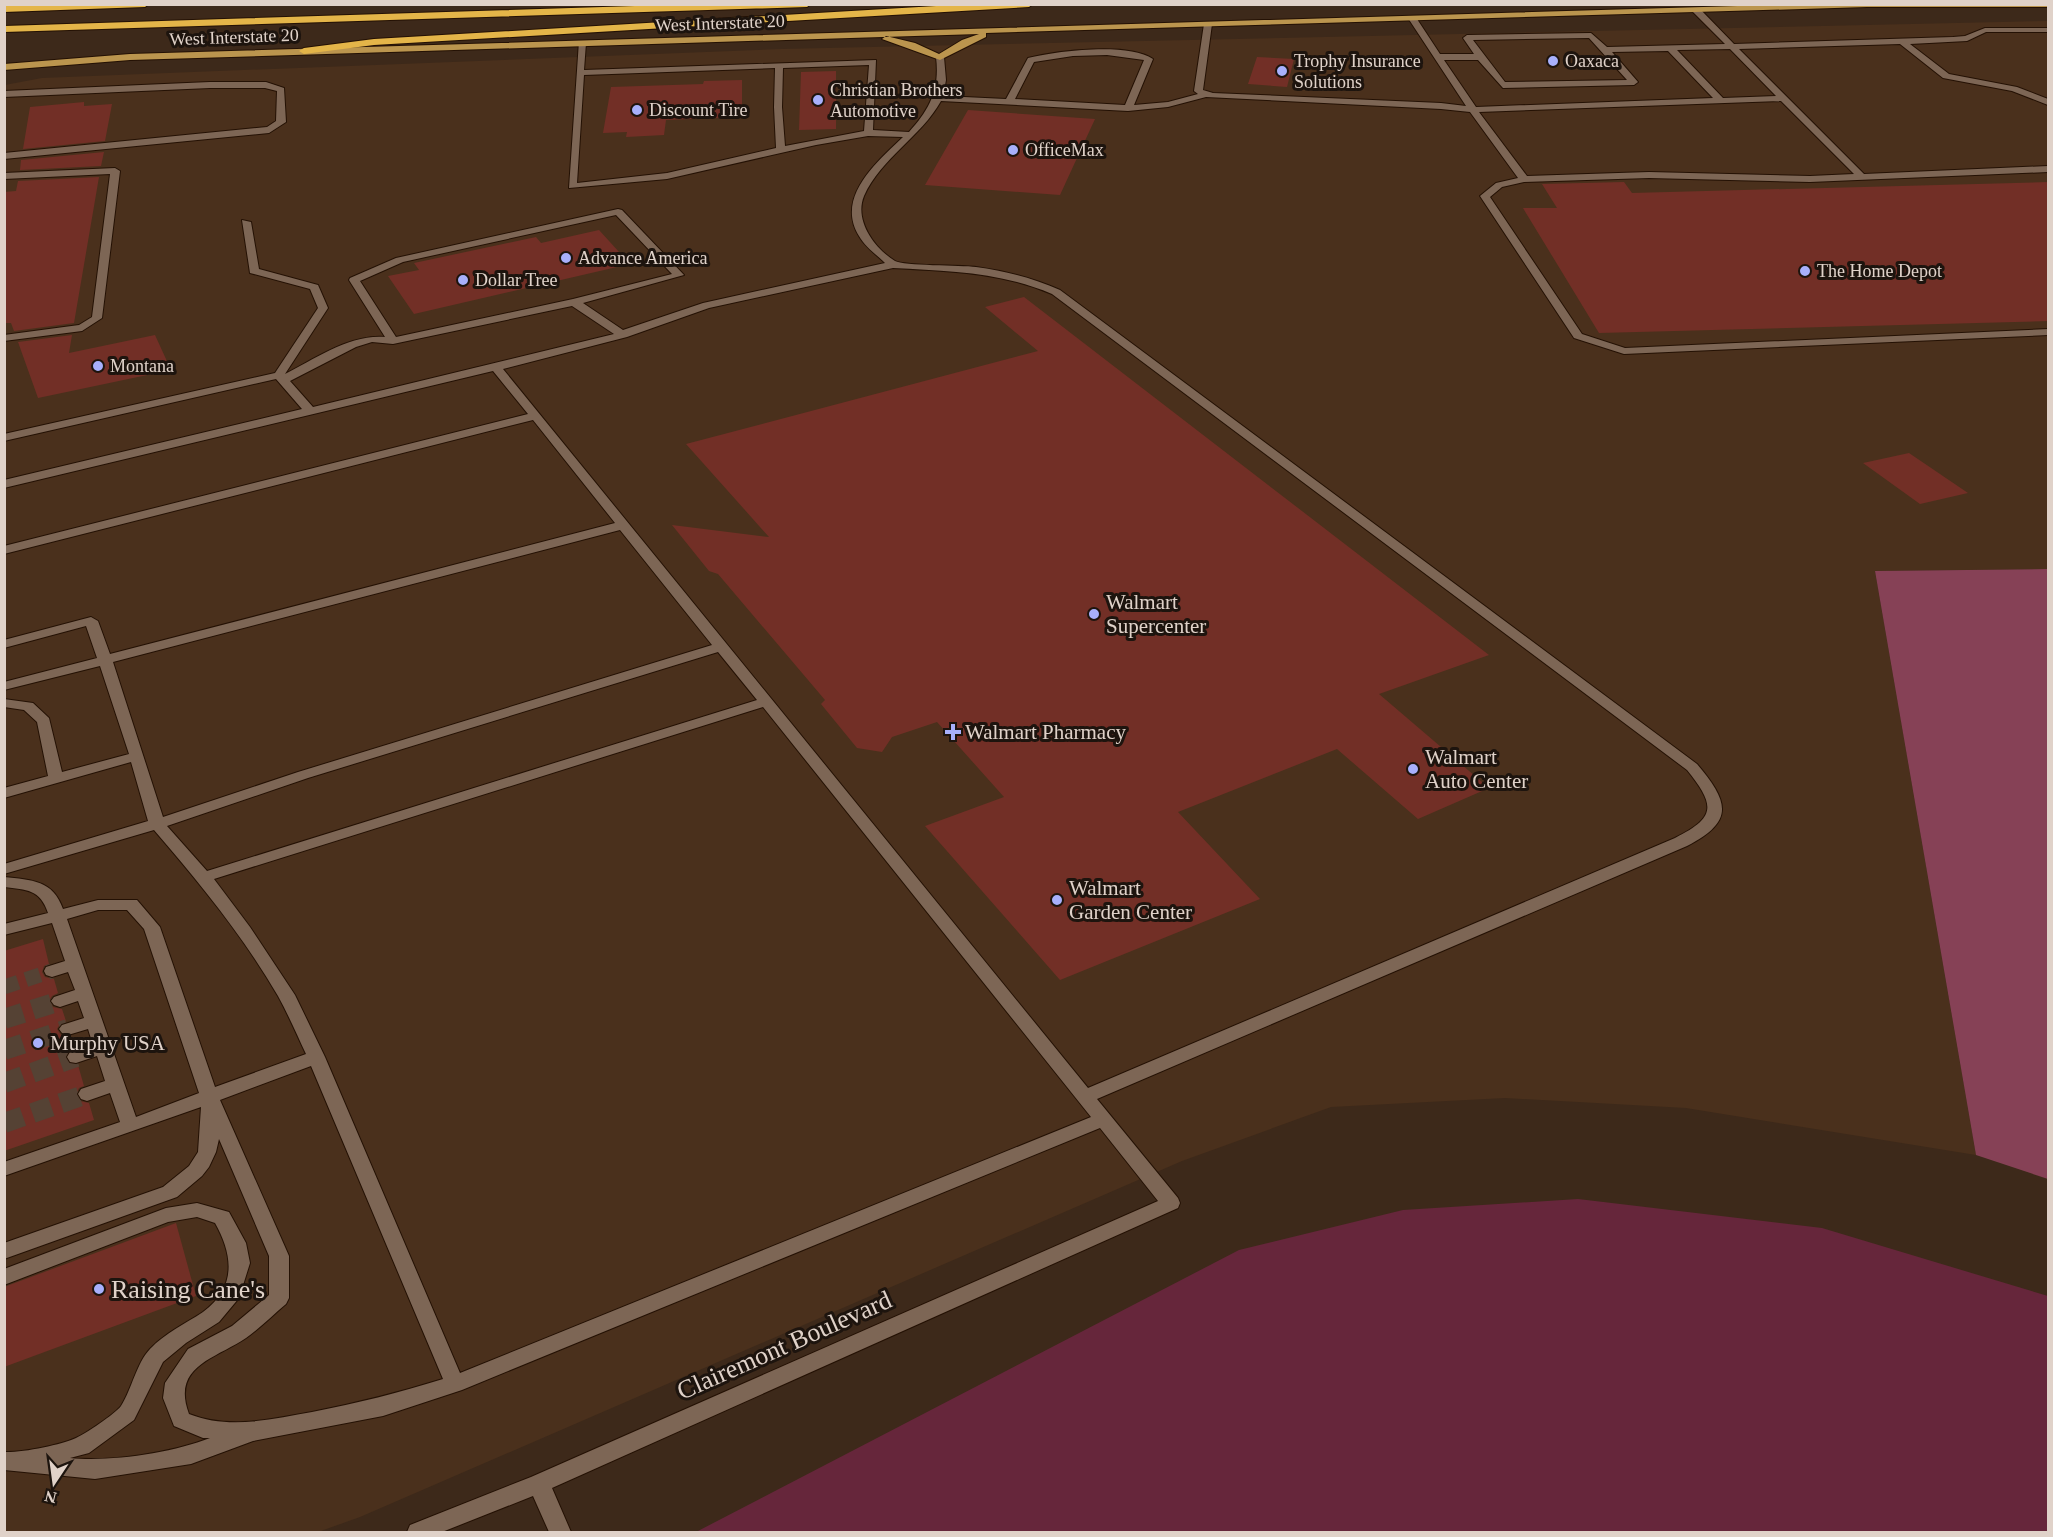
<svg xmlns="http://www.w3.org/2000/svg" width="2053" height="1537" viewBox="0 0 2053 1537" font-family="'Times New Roman',serif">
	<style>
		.built { fill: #4a301c }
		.green { fill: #66263b }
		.forest { fill: #864156 }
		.building { fill: #722f26 }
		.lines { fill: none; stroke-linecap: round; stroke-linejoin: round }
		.minor-tunnel-far1 { stroke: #554234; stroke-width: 15; stroke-dasharray: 15 8; stroke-linecap: butt }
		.minor-tunnel { stroke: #554234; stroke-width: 20; stroke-dasharray: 20 10; stroke-linecap: butt }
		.minor-casing { stroke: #241104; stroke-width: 2 }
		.major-casing { stroke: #241104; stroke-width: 2 }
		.highway-casing { stroke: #241104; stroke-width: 2 }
		.minor { fill: #7d6655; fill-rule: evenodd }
		.major { fill: #bb954e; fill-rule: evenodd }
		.highway { fill: #e4b549; fill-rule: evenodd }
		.poi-dot { fill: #a8b0fc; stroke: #1d140e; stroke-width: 2 }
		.labels { text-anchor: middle; stroke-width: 6; stroke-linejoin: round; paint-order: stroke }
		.far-street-label { font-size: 18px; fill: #e0d2c9; stroke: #1d140e }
		.far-poi-label { font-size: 18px; fill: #e0d2c9; stroke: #1d140e; text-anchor: start }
		.poi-label { font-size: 21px; fill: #e0d2c9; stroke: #1d140e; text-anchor: start }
		.near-poi-label { font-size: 26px; fill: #e0d2c9; stroke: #1d140e; text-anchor: start }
		.near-street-label { font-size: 26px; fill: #e0d2c9; stroke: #1d140e }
	</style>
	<rect width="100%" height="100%" fill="#3d291a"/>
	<path class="built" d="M 2048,21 L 2048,569 L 1875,571 L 1976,1155 L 1686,1108 L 1505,1098 L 1331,1107 L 1182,1161 L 360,1517 L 318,1532 L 5,1532 L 5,85 L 42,78 L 782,49 Z"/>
	<path class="green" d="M 1578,1199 L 1822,1228 L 2048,1296 L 2048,1532 L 696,1532 L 1239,1250 L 1403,1210 Z"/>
	<path class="forest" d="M 2048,569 L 2048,1179 L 1976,1155 L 1875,571 Z"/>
	<path class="building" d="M 1257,57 L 1294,59 L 1287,87 L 1248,84 Z
		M 836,71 L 836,129 L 799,130 L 801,72 Z
		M 742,80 L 742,117 L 666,120 L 664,135 L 626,137 L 627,132 L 603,133 L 611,87 L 703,84 L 704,81 Z
		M 84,102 L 84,106 L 112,104 L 105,141 L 23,149 L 30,107 Z
		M 968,110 L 1095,119 L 1060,195 L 925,185 Z
		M 104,152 L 101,166 L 20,170 L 21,160 Z
		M 99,177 L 74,323 L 14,331 L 11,323 L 4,323 L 4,192 L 16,191 L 18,181 Z
		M 1624,182 L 1632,193 L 2049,182 L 2049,321 L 1599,333 L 1523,208 L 1557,208 L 1542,184 Z
		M 599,230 L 630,264 L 414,314 L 388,276 L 419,270 L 414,263 L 536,237 L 541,243 Z
		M 1024,297 L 1489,655 L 1379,694 L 1489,788 L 1418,819 L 1337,749 L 1178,812 L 1260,899 L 1060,980 L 925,826 L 1004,797 L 937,722 L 892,737 L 882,752 L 857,748 L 821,704 L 825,700 L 718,574 L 709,571 L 672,525 L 769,537 L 686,444 L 1038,351 L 985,307 Z
		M 72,335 L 69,353 L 155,335 L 171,370 L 38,398 L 18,342 Z
		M 1909,453 L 1968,493 L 1920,504 L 1863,463 Z
		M 43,939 L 49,964 L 44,966 L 42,972 L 45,977 L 54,979 L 58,993 L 52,996 L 49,1001 L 53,1007 L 62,1009 L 66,1021 L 60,1024 L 57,1029 L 61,1035 L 70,1037 L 73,1049 L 68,1051 L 65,1058 L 70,1064 L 78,1065 L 84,1086 L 79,1088 L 76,1095 L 80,1101 L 89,1103 L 94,1120 L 4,1151 L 4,951 Z
		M 176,1223 L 196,1296 L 4,1367 L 4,1287 Z"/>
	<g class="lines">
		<path class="minor-tunnel-far1" d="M 4,987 L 52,971"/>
		<path class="minor-tunnel" d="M 4,1019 L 60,1001
			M 4,1050 L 68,1029
			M 4,1083 L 76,1057
			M 4,1123 L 87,1094"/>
		<defs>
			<path id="minor" d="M 1693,8 L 1699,8 L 1734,44 L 1953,37 L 1965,36 L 1985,28 L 2048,28 L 2048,32 L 1986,32 L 1967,41 L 1910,44 L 1949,74 L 2017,87 L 2048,99 L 2048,105 L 2012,91 L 1943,78 L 1900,44 L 1739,49 L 1864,174 L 2048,166 L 2048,172 L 1810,182 L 1649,178 L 1524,182 L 1502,187 L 1490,197 L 1582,334 L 1625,348 L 2048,329 L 2048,335 L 1624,354 L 1574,338 L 1480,196 L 1496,183 L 1518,178 L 1470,112 L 1441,109 L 1206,97 L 1168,107 L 1128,111 L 941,101 C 921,137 881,158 864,196 C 854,220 874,248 895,261 C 903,266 961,265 976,267 C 1005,271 1033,278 1060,290 L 1697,764 C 1729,802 1735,821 1687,846 L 1097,1099 L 1178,1198 L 1180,1203 L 1178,1208 L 552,1488 L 571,1532 L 549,1532 L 533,1496 L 442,1532 L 407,1532 L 410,1525 L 531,1477 L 1158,1201 L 1100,1128 L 462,1390 L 383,1416 L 253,1441 L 191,1464 L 95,1479 L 4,1470 L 4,1452 C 21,1453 61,1445 76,1438 C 85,1434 115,1414 121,1406 C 132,1389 136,1364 150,1349 C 165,1333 185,1324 203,1312 C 237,1287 233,1255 215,1223 L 197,1217 L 168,1222 L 4,1285 L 4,1269 L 166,1208 L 197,1203 L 229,1212 L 246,1243 L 250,1263 L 239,1298 L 219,1322 L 186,1343 L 163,1362 L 134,1420 L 89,1453 L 70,1458 C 110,1462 172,1453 210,1438 L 203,1438 L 174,1426 L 163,1398 L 165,1383 L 188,1349 L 232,1326 L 269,1295 L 269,1256 L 219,1139 L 216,1152 L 209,1167 L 202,1176 L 177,1197 L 4,1259 L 4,1243 L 163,1187 L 189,1166 L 198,1152 L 201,1107 L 4,1176 L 4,1162 L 120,1122 L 110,1093 L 87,1101 L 81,1099 L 78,1094 L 81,1089 L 105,1081 L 97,1056 L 76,1063 L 70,1062 L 67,1057 L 70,1052 L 93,1045 L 88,1029 L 68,1035 L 62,1033 L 59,1029 L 62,1025 L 84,1018 L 78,1001 L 60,1007 L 54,1005 L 51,1001 L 54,997 L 75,990 L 68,972 L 52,977 L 46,975 L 44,971 L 46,967 L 65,961 L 52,923 L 4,935 L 4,924 L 48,913 C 40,889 27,890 4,887 L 4,877 C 32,880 53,880 63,909 L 98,900 L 137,900 L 160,927 L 215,1087 L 306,1054 C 297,1035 288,1014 278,996 C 243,936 199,882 154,830 L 4,874 L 4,864 L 148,821 L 131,762 L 4,798 L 4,788 L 48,776 L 37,722 L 24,710 L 4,707 L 4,699 L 33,703 L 49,718 L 62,772 L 129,754 L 100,666 L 4,690 L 4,682 L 97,658 L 86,626 L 4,648 L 4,640 L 91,617 L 98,621 L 110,654 L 615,523 L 533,420 L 4,554 L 4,546 L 528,414 L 493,371 L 4,488 L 4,480 L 302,409 L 276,379 L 4,441 L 4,434 L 275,373 L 318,308 L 310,289 L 250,273 L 242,220 L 251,222 L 259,269 L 318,285 L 328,308 L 285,374 C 315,359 350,334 385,337 L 349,280 L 350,278 L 396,258 L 618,209 L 622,210 L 684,275 L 583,303 L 623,330 L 703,303 L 885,263 C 877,255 865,247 859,236 C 835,197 877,162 903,137 L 868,136 L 816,145 L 667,179 L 569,188 L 579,41 L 586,43 L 584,70 L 876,60 L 873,130 L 909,132 C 930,109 940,89 936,57 L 940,54 L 944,57 L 946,80 L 943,96 L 1006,99 L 1028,58 C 1057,51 1128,42 1153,59 L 1134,105 L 1168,102 L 1198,94 L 1194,91 L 1204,24 L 1208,22 L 1212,24 L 1203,90 L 1213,93 L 1441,103 L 1466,106 L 1408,18 L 1409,16 L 1415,16 L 1440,54 L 1474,54 L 1463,38 L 1467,35 L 1591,33 L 1607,47 L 1725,44 L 1693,12 ZM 1589,38 L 1627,80 L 1505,82 L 1473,40 ZM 1730,49 L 1776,96 L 1723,98 L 1677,50 ZM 1668,51 L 1713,98 L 1476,107 L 1444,60 L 1478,60 L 1503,88 L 1634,85 L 1638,82 L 1612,52 ZM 1107,55 L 1144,60 L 1125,105 L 1015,99 L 1034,62 L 1073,56 ZM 869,65 L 864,131 L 785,146 L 782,107 L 783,68 ZM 775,68 L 774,107 L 776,148 L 667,173 L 577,183 L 584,75 ZM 1781,101 L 1854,174 L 1810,176 L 1649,172 L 1527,176 L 1479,112 ZM 616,215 L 672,274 L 573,299 L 396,337 L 360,281 L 403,262 ZM 893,268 C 948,271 1001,272 1052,294 L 1687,770 C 1715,805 1717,817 1675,838 L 1088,1088 L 503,369 L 627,337 L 709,308 ZM 572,306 L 614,334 L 313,407 L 290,381 L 356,347 L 372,342 L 393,344 ZM 620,530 L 712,645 L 298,772 L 163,817 L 113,662 ZM 718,652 L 757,700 L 207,871 L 167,826 L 308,778 ZM 763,707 L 1091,1117 L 460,1373 L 325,1057 L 295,995 L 250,927 L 214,879 ZM 98,910 L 127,910 L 144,929 L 199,1093 L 136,1117 L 67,919 ZM 311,1066 L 443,1379 C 398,1393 358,1403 312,1412 C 272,1419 229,1430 189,1414 C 171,1366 215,1359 246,1338 C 260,1328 273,1315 286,1304 L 289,1298 L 289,1256 L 220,1100 Z
				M 210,82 L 266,82 L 284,88 L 286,122 L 269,133 L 4,159 L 4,153 L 267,127 L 276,121 L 277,91 L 265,88 L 210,88 L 4,97 L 4,91 Z
				M 115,168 L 120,171 L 102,318 L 82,331 L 4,341 L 4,335 L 79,325 L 92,317 L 110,174 L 4,179 L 4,173 Z"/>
			<path id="major" d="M 1802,4 L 2048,4 L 2048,7 L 1867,7 L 986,33 L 986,37 L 940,60 L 882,39 L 886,36 L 915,43 L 939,54 L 962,40 L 979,34 L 130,60 L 4,70 L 4,64 L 130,54 Z"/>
			<path id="highway" d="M 49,4 L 149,4 L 145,7 L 4,12 L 4,6 Z
				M 698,4 L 811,4 L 807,7 L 4,32 L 4,26 Z
				M 970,4 L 1033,4 L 1029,7 L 374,45 L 304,54 L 299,51 L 304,48 L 374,39 Z"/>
		</defs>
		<use href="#minor" class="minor-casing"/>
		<use href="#major" class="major-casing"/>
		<use href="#highway" class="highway-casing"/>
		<use href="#minor" class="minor"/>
		<use href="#major" class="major"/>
		<use href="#highway" class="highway"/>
	</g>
	<g class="poi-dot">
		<circle cx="1553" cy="61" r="6"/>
		<circle cx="1282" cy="71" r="6"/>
		<circle cx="818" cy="100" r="6"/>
		<circle cx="637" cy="110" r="6"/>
		<circle cx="1013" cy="150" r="6"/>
		<circle cx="566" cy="258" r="6"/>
		<circle cx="1805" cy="271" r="6"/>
		<circle cx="463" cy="280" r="6"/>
		<circle cx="98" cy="366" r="6"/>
		<circle cx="1094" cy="614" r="6"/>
		<path d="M950 723h6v6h6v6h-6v6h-6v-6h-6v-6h6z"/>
		<circle cx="1413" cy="769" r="6"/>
		<circle cx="1057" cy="900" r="6"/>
		<circle cx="38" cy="1043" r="6"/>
		<circle cx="99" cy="1289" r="6"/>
	</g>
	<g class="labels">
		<g class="far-street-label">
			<text transform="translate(720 23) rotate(-2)" y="6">West Interstate 20</text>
			<text transform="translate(234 37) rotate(-2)" y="6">West Interstate 20</text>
		</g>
		<g class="far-poi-label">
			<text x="1294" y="67">Trophy Insurance<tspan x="1294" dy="21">Solutions</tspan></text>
			<text x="1565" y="67">Oaxaca</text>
			<text x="830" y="96">Christian Brothers<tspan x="830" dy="21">Automotive</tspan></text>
			<text x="649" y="116">Discount Tire</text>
			<text x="1025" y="156">OfficeMax</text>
			<text x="578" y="264">Advance America</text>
			<text x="1817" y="277">The Home Depot</text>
			<text x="475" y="286">Dollar Tree</text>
			<text x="110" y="372">Montana</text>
		</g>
		<g class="poi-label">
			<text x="1106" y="609">Walmart<tspan x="1106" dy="24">Supercenter</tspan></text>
			<text x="965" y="739">Walmart Pharmacy</text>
			<text x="1425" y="764">Walmart<tspan x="1425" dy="24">Auto Center</tspan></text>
			<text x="1069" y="895">Walmart<tspan x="1069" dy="24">Garden Center</tspan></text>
			<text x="50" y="1050">Murphy USA</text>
		</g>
		<g class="near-poi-label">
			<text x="111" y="1298">Raising Cane's</text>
		</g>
		<g class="near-street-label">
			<text transform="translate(784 1345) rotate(-24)" y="9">Clairemont Boulevard</text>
		</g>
	</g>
	<rect width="2053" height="1537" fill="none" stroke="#e0d2c9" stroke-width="12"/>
	<g transform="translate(54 1483) rotate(193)" stroke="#1d140e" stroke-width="4.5" paint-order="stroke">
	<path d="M0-4.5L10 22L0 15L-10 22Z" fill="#e0d2c9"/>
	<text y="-9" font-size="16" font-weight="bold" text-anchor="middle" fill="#e0d2c9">N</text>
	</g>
</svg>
